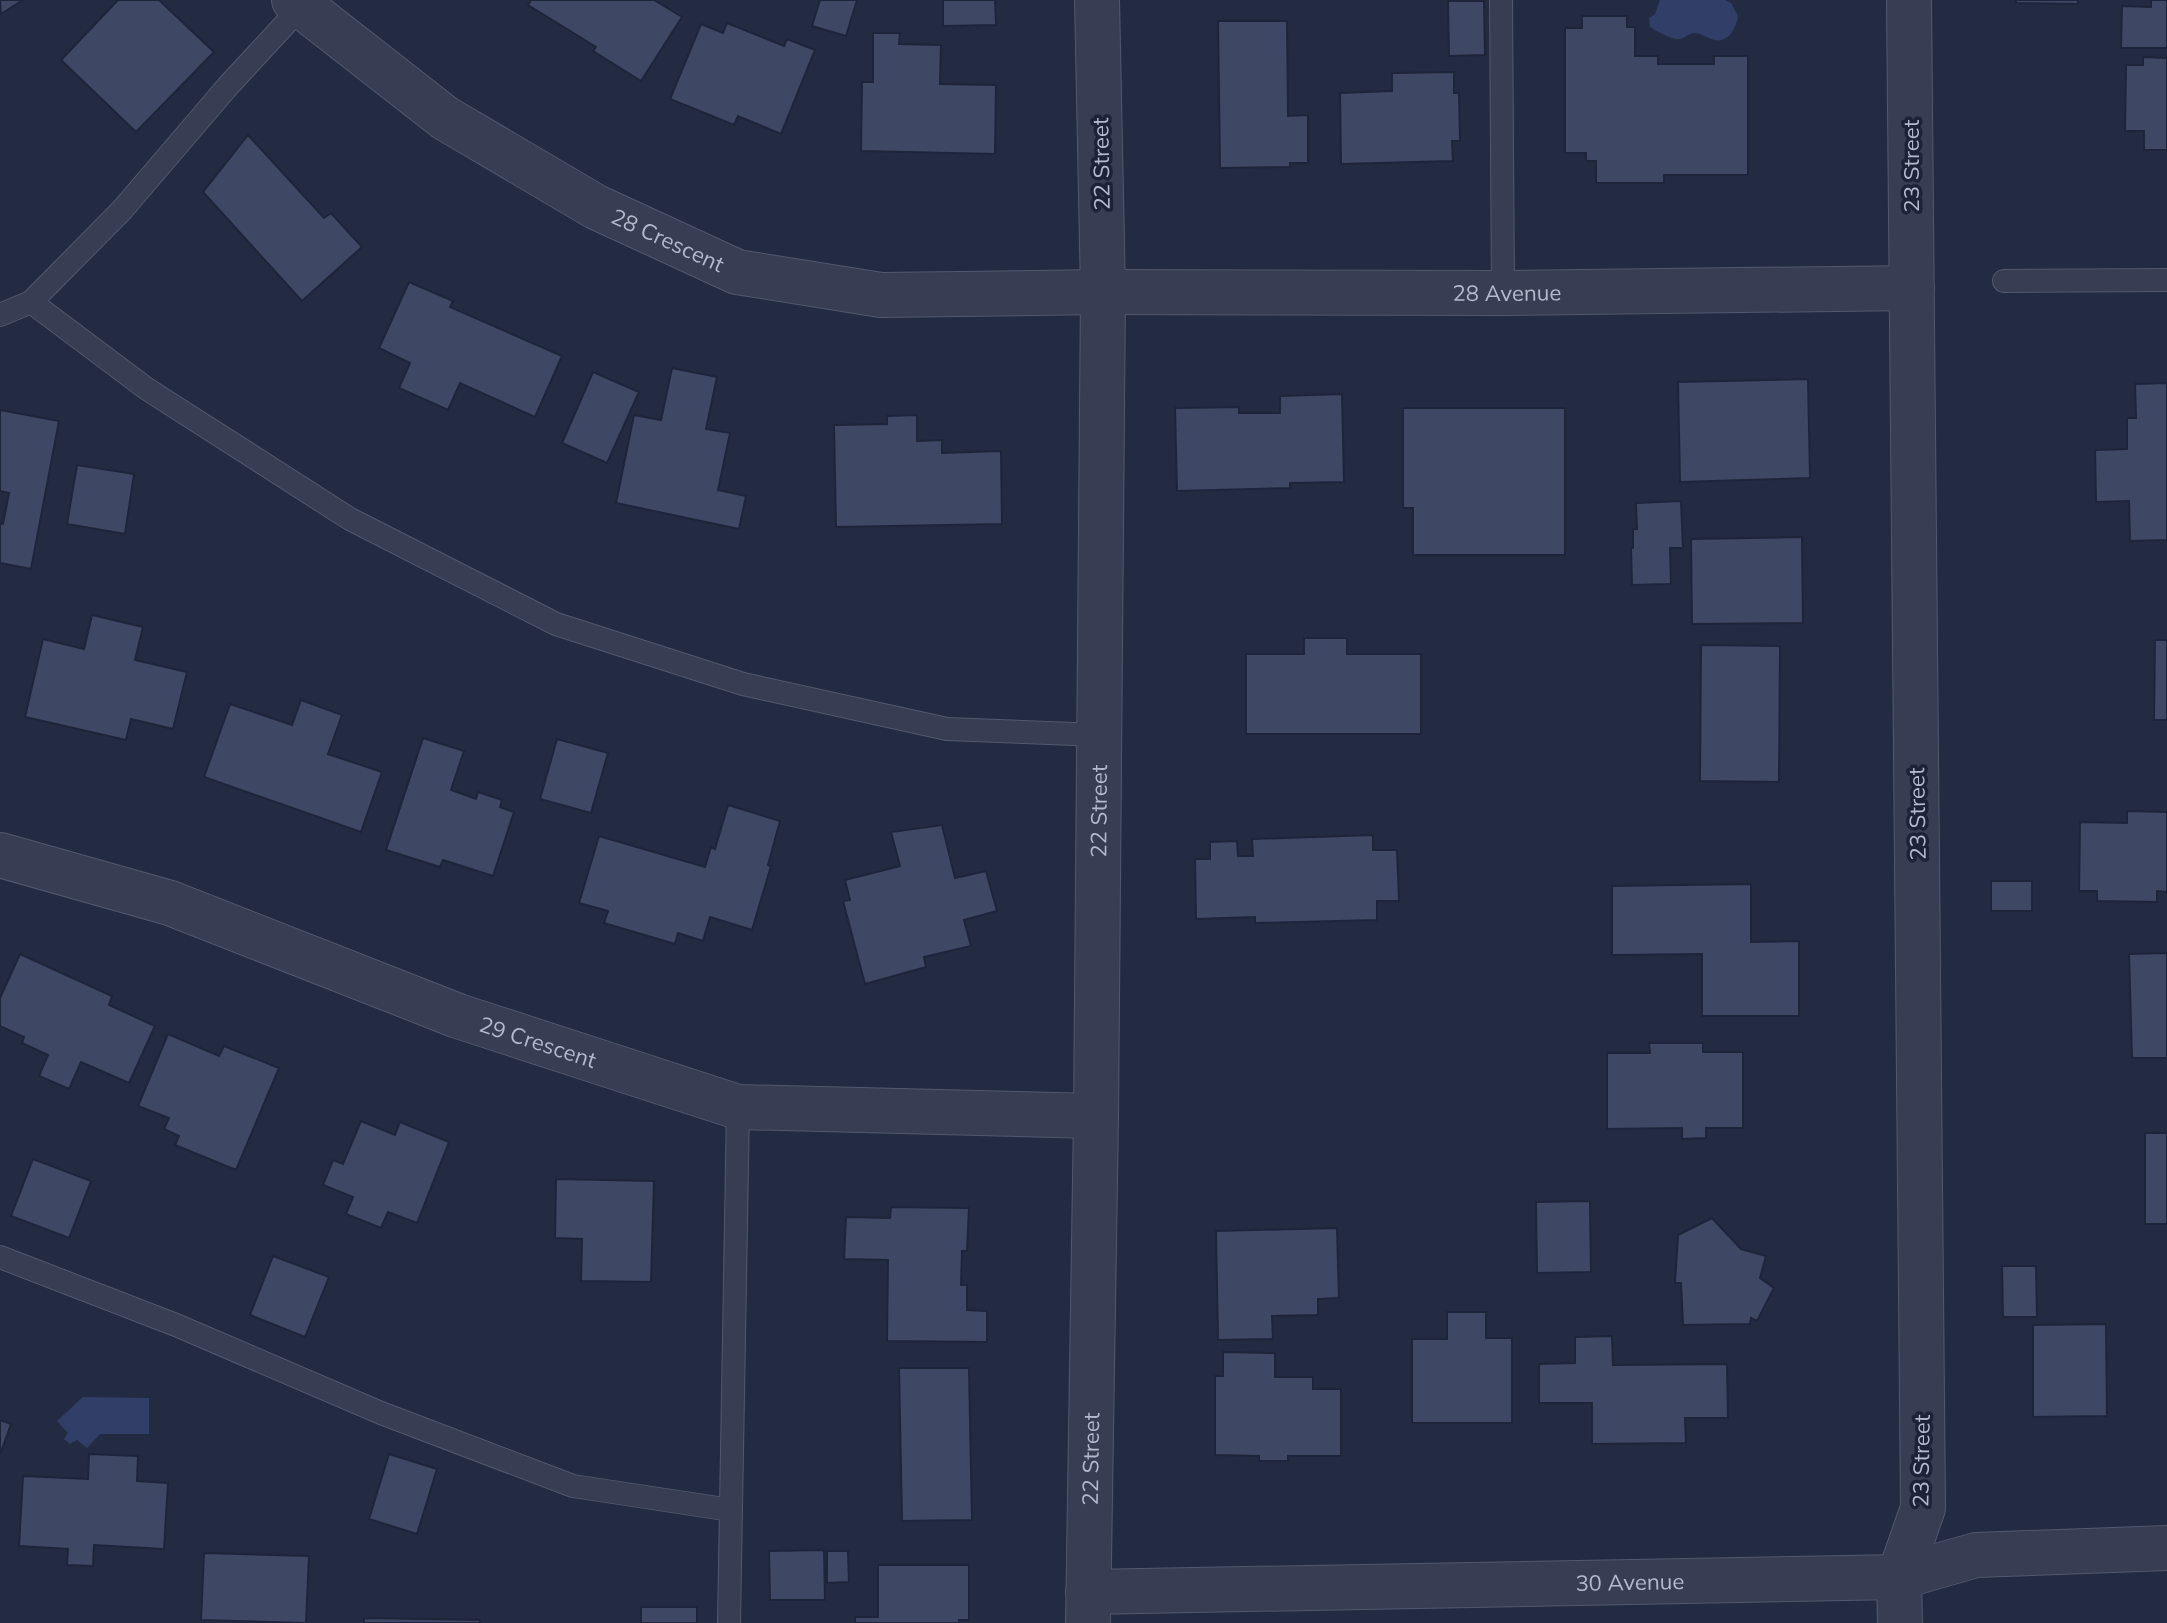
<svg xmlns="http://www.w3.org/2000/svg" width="2167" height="1623" viewBox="0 0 2167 1623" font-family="Mulish,sans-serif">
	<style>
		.water { fill: #313e68 }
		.building { fill: #3e4764; stroke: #1e253a; stroke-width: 2 }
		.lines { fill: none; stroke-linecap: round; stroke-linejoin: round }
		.lane-casing { stroke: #52596d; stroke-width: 24 }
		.street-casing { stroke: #52596d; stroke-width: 46 }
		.lane { stroke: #373e53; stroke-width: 22 }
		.street { stroke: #373e53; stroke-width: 44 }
		.labels { text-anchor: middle; stroke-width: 7; stroke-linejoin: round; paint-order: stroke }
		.street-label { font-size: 22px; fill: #b4b9cd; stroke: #1c2338 }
	</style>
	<rect width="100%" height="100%" fill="#232b43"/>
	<path class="water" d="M 1660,0 L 1725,0 L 1731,3 L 1738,16 C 1736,28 1729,43 1714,40 C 1708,38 1702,34 1696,33 C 1689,32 1685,39 1678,39 C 1673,40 1654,30 1650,27 L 1649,18 L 1655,14 Z
		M 83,1397 L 149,1398 L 149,1434 L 100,1434 L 87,1448 L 77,1440 L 70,1444 L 64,1439 L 68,1433 L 57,1421 Z"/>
	<path class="building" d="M 0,0 L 23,0 L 1,14 Z
		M 118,0 L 159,0 L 214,52 L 136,132 L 61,60 Z
		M 531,0 L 654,0 L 682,17 L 641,81 L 593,51 L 596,47 L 528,5 Z
		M 820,0 L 857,0 L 846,36 L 812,26 Z
		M 943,0 L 995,0 L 996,25 L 943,26 Z
		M 2016,0 L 2078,0 L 2078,4 L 2016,3 Z
		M 2151,0 L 2167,0 L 2167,48 L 2121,48 L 2122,6 L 2151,7 Z
		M 1448,1 L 1484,1 L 1485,55 L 1449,56 Z
		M 1582,16 L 1627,16 L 1627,27 L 1635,27 L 1635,56 L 1658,56 L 1658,64 L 1714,64 L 1714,56 L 1748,56 L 1748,175 L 1664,175 L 1664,183 L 1596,183 L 1596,161 L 1586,161 L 1586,153 L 1565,153 L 1565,28 L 1582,28 Z
		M 1218,21 L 1287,21 L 1288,116 L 1308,115 L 1308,163 L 1290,163 L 1290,167 L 1220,168 Z
		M 727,23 L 784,46 L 787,39 L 815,50 L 781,134 L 738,116 L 734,125 L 670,99 L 701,24 L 723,33 Z
		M 873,33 L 900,33 L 899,44 L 941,45 L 940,84 L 996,85 L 995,154 L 861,151 L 862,82 L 873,82 Z
		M 2143,57 L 2167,58 L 2167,150 L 2144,150 L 2144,131 L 2125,131 L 2126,65 L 2143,65 Z
		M 1454,72 L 1454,93 L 1459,93 L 1460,141 L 1452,141 L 1453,161 L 1341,164 L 1340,93 L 1392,91 L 1392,73 Z
		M 248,135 L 324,218 L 331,213 L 362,247 L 302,301 L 203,192 Z
		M 409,282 L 453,301 L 450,307 L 562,356 L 535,417 L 460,383 L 448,410 L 399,388 L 410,363 L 379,348 Z
		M 672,368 L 717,377 L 706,429 L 730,433 L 718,490 L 746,496 L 739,529 L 616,503 L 634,415 L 661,420 Z
		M 593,372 L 639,392 L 607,463 L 562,443 Z
		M 1808,379 L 1810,478 L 1680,482 L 1678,382 Z
		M 2167,383 L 2167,540 L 2130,541 L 2129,501 L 2096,502 L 2095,450 L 2127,449 L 2127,418 L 2136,418 L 2135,384 Z
		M 1342,394 L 1344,482 L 1290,483 L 1290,488 L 1177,491 L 1175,408 L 1239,407 L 1239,413 L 1280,413 L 1280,396 Z
		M 1403,408 L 1565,408 L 1565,555 L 1413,555 L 1413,508 L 1403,508 Z
		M 0,410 L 59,421 L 31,569 L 0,563 L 0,523 L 3,524 L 9,493 L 0,491 Z
		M 917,415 L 917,441 L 942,440 L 942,453 L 1001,451 L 1002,524 L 836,527 L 834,425 L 887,424 L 887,416 Z
		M 77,465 L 134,474 L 125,534 L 67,524 Z
		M 1681,501 L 1683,548 L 1670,548 L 1671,584 L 1632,585 L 1631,548 L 1633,548 L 1633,529 L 1637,529 L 1636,503 Z
		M 1802,537 L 1803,623 L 1692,624 L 1691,539 Z
		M 92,615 L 143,627 L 135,660 L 187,672 L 173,729 L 131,719 L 126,740 L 25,717 L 43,639 L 84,649 Z
		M 1304,638 L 1347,638 L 1347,654 L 1421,654 L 1421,734 L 1246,734 L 1246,654 L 1304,654 Z
		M 2155,640 L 2167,640 L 2167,720 L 2154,720 Z
		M 1701,645 L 1780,646 L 1779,782 L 1700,781 Z
		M 301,700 L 342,715 L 328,754 L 382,772 L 361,832 L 204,777 L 230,704 L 292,725 Z
		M 423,738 L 464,751 L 451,790 L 476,799 L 478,792 L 502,800 L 500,807 L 514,812 L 493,876 L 443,860 L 440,867 L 386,850 Z
		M 557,739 L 608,753 L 591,813 L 540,799 Z
		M 728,805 L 780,821 L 768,865 L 771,866 L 752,930 L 710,917 L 703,941 L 678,933 L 675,944 L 604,923 L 608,911 L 579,903 L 599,836 L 705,867 L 711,847 L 715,849 Z
		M 2127,811 L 2167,812 L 2167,892 L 2157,891 L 2157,902 L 2097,901 L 2097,891 L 2079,891 L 2080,822 L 2127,823 Z
		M 942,825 L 955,878 L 986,871 L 997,911 L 964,920 L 971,946 L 924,957 L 926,967 L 865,984 L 843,901 L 850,900 L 845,880 L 900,866 L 891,832 Z
		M 1373,835 L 1373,850 L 1397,850 L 1399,901 L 1377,901 L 1377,920 L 1255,923 L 1255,917 L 1196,919 L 1195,859 L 1210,859 L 1210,842 L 1237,841 L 1238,856 L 1253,856 L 1252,839 Z
		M 1991,881 L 2032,881 L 2032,911 L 1991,911 Z
		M 1751,884 L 1751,942 L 1799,941 L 1799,1016 L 1702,1016 L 1702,954 L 1612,955 L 1612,886 Z
		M 2167,953 L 2167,1058 L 2132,1058 L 2129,954 Z
		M 20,954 L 112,996 L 109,1005 L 155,1026 L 129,1083 L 81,1062 L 69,1089 L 39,1076 L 48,1055 L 22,1043 L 24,1037 L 0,1026 L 0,998 Z
		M 168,1034 L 219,1056 L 224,1046 L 279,1068 L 236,1170 L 175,1145 L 179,1136 L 164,1129 L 169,1118 L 138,1106 Z
		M 1649,1043 L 1703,1043 L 1703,1052 L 1743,1052 L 1743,1128 L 1706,1128 L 1706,1138 L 1682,1139 L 1682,1128 L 1607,1129 L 1607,1053 L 1650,1053 Z
		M 361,1121 L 395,1135 L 400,1122 L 449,1142 L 417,1223 L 388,1212 L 381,1228 L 346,1214 L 353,1197 L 323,1185 L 333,1160 L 343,1164 Z
		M 2145,1133 L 2167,1133 L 2167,1224 L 2145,1224 Z
		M 33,1159 L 91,1181 L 69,1238 L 11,1216 Z
		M 556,1179 L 654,1181 L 651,1282 L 581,1281 L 582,1239 L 555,1238 Z
		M 1590,1201 L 1591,1272 L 1537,1273 L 1536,1202 Z
		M 891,1207 L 969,1208 L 967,1251 L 962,1251 L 961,1285 L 967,1285 L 967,1310 L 987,1311 L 987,1342 L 887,1341 L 888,1260 L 844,1259 L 846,1217 L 890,1218 Z
		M 1712,1218 L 1741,1249 L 1766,1256 L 1760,1278 L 1774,1288 L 1757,1321 L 1751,1318 L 1750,1324 L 1683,1325 L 1681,1283 L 1675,1283 L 1678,1235 Z
		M 1337,1228 L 1339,1298 L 1318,1299 L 1318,1315 L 1272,1316 L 1273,1339 L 1218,1340 L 1216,1231 Z
		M 273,1256 L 329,1277 L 305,1337 L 250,1315 Z
		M 2002,1266 L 2036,1266 L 2037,1317 L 2003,1317 Z
		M 1447,1312 L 1486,1312 L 1486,1338 L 1512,1338 L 1512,1423 L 1412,1423 L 1412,1339 L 1447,1339 Z
		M 2106,1324 L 2107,1416 L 2033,1417 L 2033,1325 Z
		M 1612,1336 L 1613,1365 L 1727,1364 L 1728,1418 L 1685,1418 L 1686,1443 L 1592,1444 L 1592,1403 L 1539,1403 L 1539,1364 L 1575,1363 L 1575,1337 Z
		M 1223,1352 L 1275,1353 L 1275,1377 L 1313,1377 L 1313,1389 L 1341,1389 L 1341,1456 L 1288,1456 L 1288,1461 L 1259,1461 L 1259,1456 L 1215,1455 L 1215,1376 L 1223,1376 Z
		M 899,1368 L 969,1368 L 972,1520 L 902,1521 Z
		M 0,1420 L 11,1424 L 0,1455 Z
		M 89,1454 L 138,1456 L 137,1481 L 168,1483 L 164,1549 L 94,1545 L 93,1566 L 67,1565 L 68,1549 L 19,1546 L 23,1476 L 88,1479 Z
		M 389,1454 L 437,1469 L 417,1534 L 369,1519 Z
		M 824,1550 L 825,1600 L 770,1600 L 769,1551 Z
		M 827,1551 L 848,1551 L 849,1582 L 827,1583 Z
		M 204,1553 L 309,1556 L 306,1623 L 201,1620 Z
		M 878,1565 L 969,1565 L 969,1620 L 959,1620 L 959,1623 L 855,1623 L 855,1617 L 878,1617 Z
		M 641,1607 L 697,1607 L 697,1623 L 641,1623 Z
		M 364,1618 L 480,1620 L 480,1623 L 364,1623 Z"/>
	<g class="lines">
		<defs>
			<path id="lane" d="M 1501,0 L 1503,293
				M 2004,281 L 2167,280
				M 31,302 L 147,389 L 350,519 L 556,624 L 743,684 L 947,729 L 1100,735
				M 0,315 L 31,302 L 122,210 L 228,86 L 301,7
				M 0,1257 L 176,1325 L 381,1413 L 573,1486 L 731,1510
				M 729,1623 L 738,1107"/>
			<g id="street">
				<path id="s1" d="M 294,0 L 445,118 L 596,207 L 737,272 L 881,295 L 1103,292 L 1503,293 L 1912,288"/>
				<path id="s2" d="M 0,855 L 170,903 L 458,1016 L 738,1107 L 1096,1116"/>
				<path id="s3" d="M 1088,1592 L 1899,1577 L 1976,1555 L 2167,1548"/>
				<path id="s4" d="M 1088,1623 L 1096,1116 L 1103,292 L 1097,0"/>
				<path d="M 1900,1623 L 1899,1577 L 1923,1508 L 1909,0"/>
			</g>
		</defs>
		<use href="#lane" class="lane-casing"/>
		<use href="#street" class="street-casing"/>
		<use href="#lane" class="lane"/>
		<use href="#street" class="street"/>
	</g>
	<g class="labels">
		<g class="street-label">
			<text transform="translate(1101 164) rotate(-91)" y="8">22 Street</text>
			<text transform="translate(1911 166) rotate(-90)" y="8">23 Street</text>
			<text dy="8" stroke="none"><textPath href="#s1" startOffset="446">28 Crescent</textPath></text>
			<text dy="8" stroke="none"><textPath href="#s1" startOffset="1294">28 Avenue</textPath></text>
			<text dy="8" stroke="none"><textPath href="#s4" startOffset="812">22 Street</textPath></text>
			<text transform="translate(1917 814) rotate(-91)" y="8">23 Street</text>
			<text dy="8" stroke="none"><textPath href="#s2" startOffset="570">29 Crescent</textPath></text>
			<text dy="8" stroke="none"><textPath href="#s4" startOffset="164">22 Street</textPath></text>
			<text transform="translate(1921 1461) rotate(-89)" y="8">23 Street</text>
			<text dy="8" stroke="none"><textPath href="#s3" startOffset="542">30 Avenue</textPath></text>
		</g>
	</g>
</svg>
